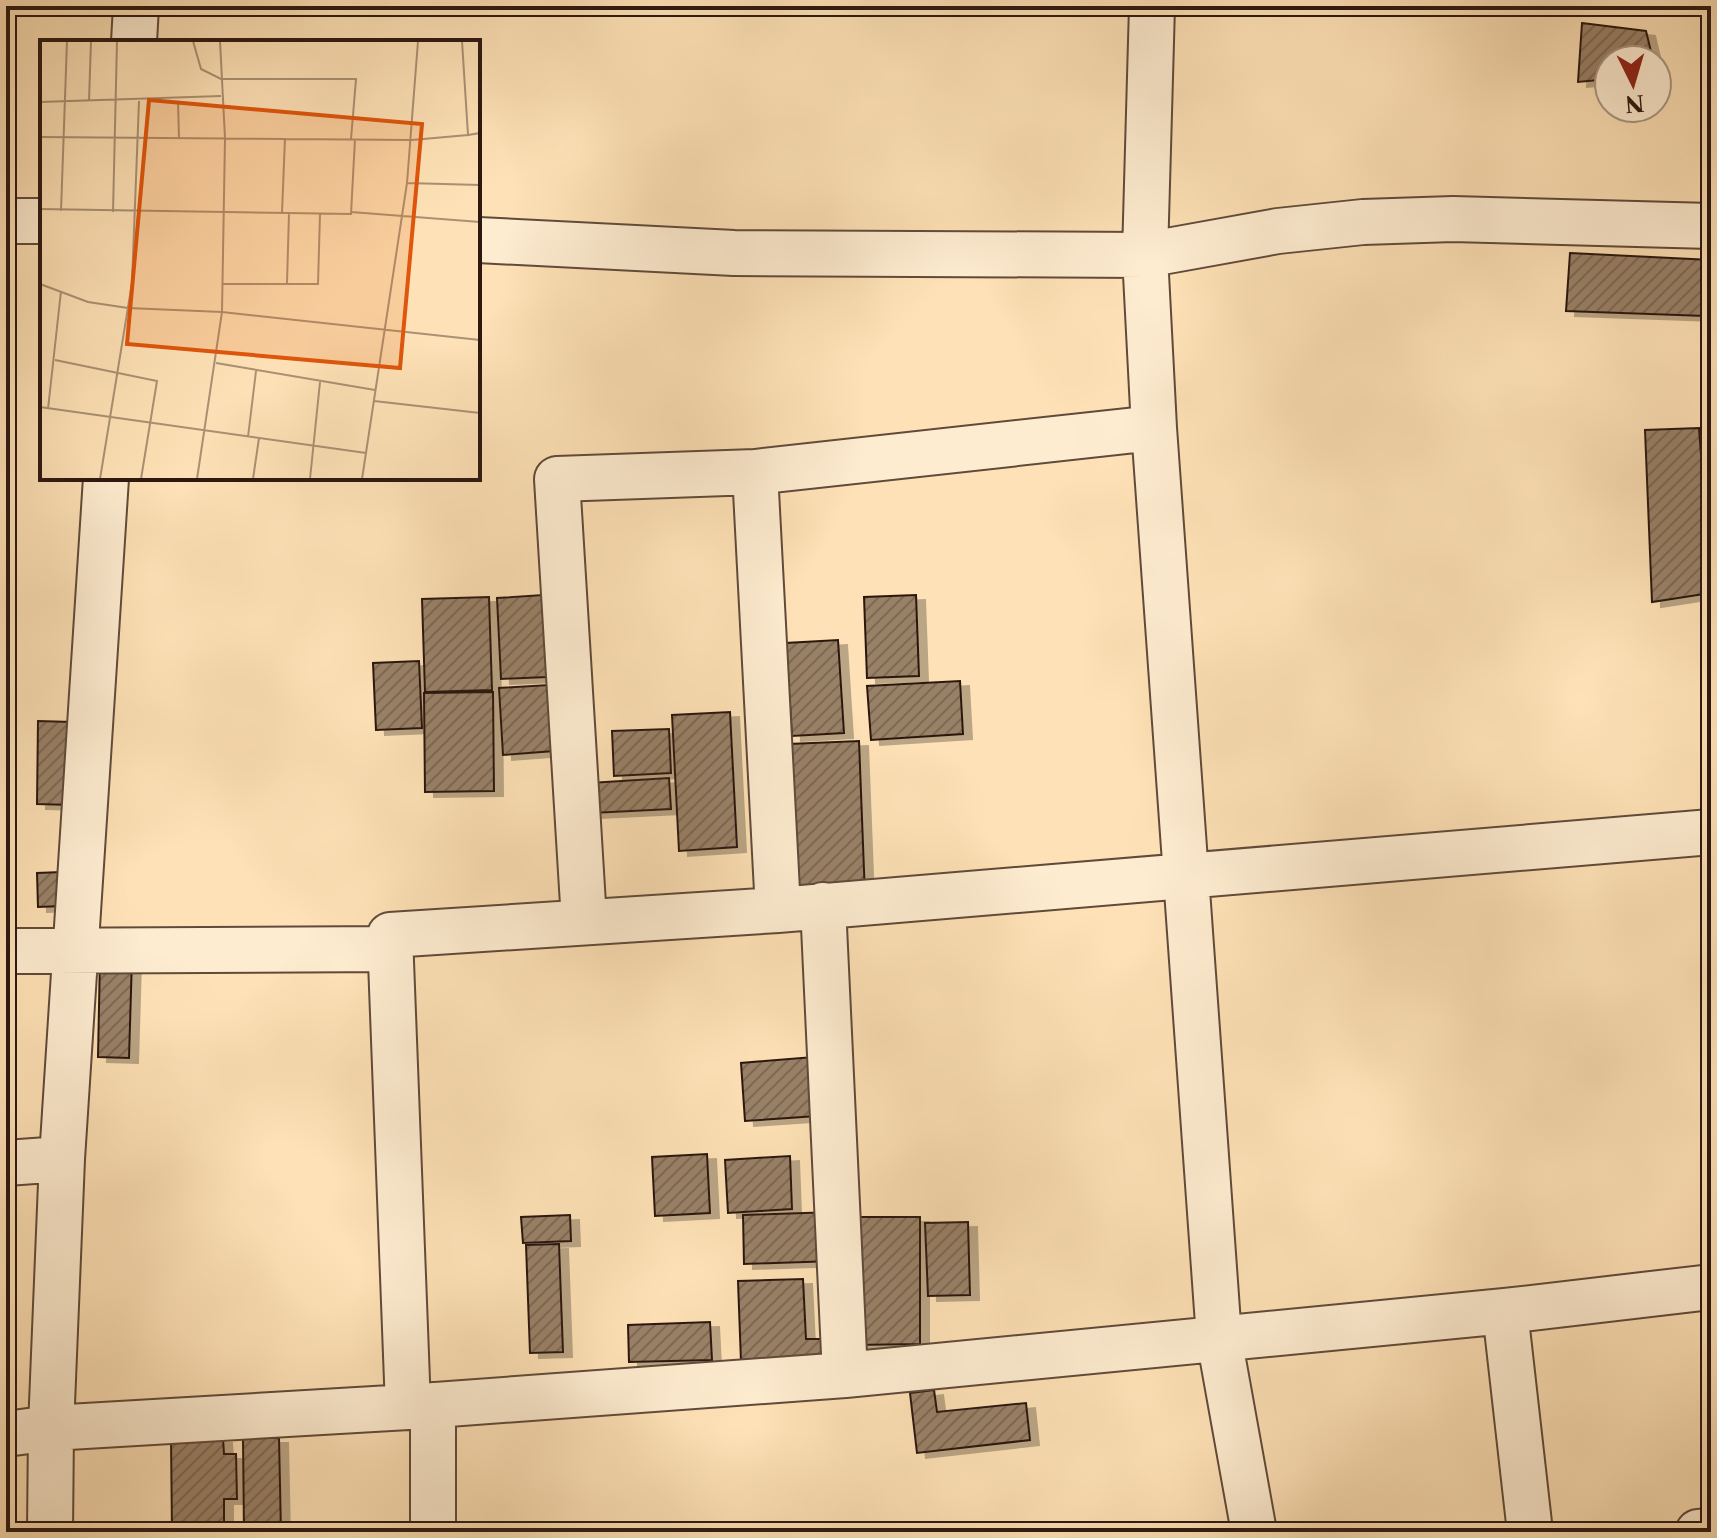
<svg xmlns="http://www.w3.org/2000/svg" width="1717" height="1538" viewBox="0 0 1717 1538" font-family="'Libre Caslon Text',serif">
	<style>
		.building { fill: url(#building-hatch); stroke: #2c1811; stroke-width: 2; filter: url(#shadow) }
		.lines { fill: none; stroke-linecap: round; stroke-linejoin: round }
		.street-casing { stroke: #604a3a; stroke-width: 48 }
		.street { stroke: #feecd0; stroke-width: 44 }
		.inset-road { fill: none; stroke: #aa9174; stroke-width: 2 }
		.view { fill: #df560c; fill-opacity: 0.15; stroke: #df560c; stroke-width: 4 }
		.inset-edge { fill: none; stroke: #2c1811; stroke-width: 4 }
	</style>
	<defs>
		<pattern id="building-hatch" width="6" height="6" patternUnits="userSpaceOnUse" patternTransform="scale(2)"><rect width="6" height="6" fill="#998167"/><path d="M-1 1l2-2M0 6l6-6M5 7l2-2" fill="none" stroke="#7d6953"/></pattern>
		<filter id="shadow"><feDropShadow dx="9" dy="5" stdDeviation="0" flood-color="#0004"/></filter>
	</defs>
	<rect width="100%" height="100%" fill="#fee1b6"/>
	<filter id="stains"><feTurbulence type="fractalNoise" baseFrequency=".0025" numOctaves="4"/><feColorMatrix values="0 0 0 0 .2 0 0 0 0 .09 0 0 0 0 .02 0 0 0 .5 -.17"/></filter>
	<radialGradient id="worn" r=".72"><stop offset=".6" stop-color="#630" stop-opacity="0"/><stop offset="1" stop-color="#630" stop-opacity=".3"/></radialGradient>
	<path class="building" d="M 1582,23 L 1646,31 L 1653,60 L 1609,60 L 1609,79 L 1578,82 Z
		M 1570,253 L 1711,260 L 1705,316 L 1566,311 Z
		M 1699,428 L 1711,593 L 1652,602 L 1645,430 Z
		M 543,595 L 547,677 L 501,679 L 497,598 Z
		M 916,595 L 919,676 L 867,678 L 864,597 Z
		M 489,597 L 492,690 L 425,692 L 422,599 Z
		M 838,640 L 844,733 L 792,736 L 786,643 Z
		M 419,661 L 422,728 L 376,730 L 373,663 Z
		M 960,681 L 963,734 L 871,740 L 867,686 Z
		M 549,685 L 554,751 L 503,755 L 499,688 Z
		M 493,692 L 494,791 L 425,792 L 424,693 Z
		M 730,712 L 737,847 L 679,851 L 672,715 Z
		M 38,721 L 72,722 L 71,805 L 37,804 Z
		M 669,729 L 671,773 L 614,776 L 612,731 Z
		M 859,741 L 865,896 L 796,899 L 789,744 Z
		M 669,778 L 671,809 L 592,813 L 590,783 Z
		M 61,872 L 63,906 L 38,907 L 37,873 Z
		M 100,957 L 132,958 L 129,1058 L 98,1057 Z
		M 826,1056 L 831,1115 L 745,1121 L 741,1063 Z
		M 707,1154 L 710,1213 L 655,1216 L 652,1157 Z
		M 790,1156 L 792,1209 L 728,1213 L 725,1160 Z
		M 834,1212 L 835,1261 L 744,1264 L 743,1215 Z
		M 570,1215 L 571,1241 L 523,1243 L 521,1217 Z
		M 854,1217 L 920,1217 L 920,1344 L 853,1345 Z
		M 968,1222 L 970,1295 L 928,1296 L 925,1223 Z
		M 559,1244 L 563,1352 L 530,1353 L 526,1245 Z
		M 803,1279 L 806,1339 L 823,1339 L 823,1359 L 741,1362 L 738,1281 Z
		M 710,1322 L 712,1360 L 629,1362 L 628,1325 Z
		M 934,1390 L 937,1412 L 1026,1403 L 1030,1440 L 917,1453 L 910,1393 Z
		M 223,1438 L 224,1454 L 236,1454 L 237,1499 L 224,1499 L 224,1522 L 237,1522 L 237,1532 L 172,1532 L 171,1439 Z
		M 243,1438 L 279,1438 L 281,1532 L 244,1532 Z"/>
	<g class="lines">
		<defs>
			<path id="street" d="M 1152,6 L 1145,255 L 1154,428 L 1219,1338 L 1254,1532
				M 134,42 L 136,6
				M 6,221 L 42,221
				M 478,240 L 734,253 L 1145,255 L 1278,231 L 1363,222 L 1453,219 L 1711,226
				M 755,472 L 778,910
				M 823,905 L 845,1375
				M 584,921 L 557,479 L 755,472 L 1154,428
				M 6,951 L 392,949
				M 6,1163 L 62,1159
				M 1505,1311 L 1530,1532
				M 433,1405 L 433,1532
				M 408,1407 L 390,935 L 778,910 L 1711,832
				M 6,1434 L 51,1428 L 408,1407 L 845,1375 L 1505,1311 L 1711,1287
				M 50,1532 L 51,1428 L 62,1159 L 106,478
				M 1698,1532 L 1711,1531"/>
		</defs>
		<use href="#street" class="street-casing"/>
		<use href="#street" class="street"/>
	</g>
	<g transform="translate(40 40)">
		<rect width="440" height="440" fill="#fee1b6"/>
		<path class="inset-road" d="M 153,1 L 161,29 L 181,39 L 316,39 L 311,99M 422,1 L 428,95 L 440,93M 49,61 L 51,1M 138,61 L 139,99M 0,62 L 181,56M 0,97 L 372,100 L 428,95M 367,143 L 440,145M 0,169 L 311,174 L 315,99M 21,171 L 27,1M 73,172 L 77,1M 311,172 L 440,182M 242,173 L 245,98M 247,243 L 249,173M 0,244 L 48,262 L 88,268 L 182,272 L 440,300M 183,244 L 278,244 L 280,174M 15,320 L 117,341 L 101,439M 176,323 L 335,350M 334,361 L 440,373M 0,367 L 326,413M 8,369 L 21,251M 208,397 L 216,331M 60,439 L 92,243 L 99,61M 157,439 L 182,272 L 185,98 L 180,1M 213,439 L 219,398M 270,439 L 280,342M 322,439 L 367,143 L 378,1"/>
		<path class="view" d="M 109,60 L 382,84 L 360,328 L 87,304 Z"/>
		<rect width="440" height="440" class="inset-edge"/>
	</g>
	<rect width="1717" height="1538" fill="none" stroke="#fee1b6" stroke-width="32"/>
	<rect x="8" y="8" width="1701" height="1522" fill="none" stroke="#2c1811" stroke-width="4"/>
	<rect x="16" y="16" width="1685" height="1506" fill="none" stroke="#2c1811" stroke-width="2"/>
	<g transform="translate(1633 84) rotate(175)"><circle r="38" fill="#feecd0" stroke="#aa9784" stroke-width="2"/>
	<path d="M0-6L14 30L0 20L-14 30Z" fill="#8f2418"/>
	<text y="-12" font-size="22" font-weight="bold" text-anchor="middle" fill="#2c1811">N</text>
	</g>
	<rect width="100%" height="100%" filter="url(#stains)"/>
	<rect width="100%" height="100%" fill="url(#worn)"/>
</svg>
